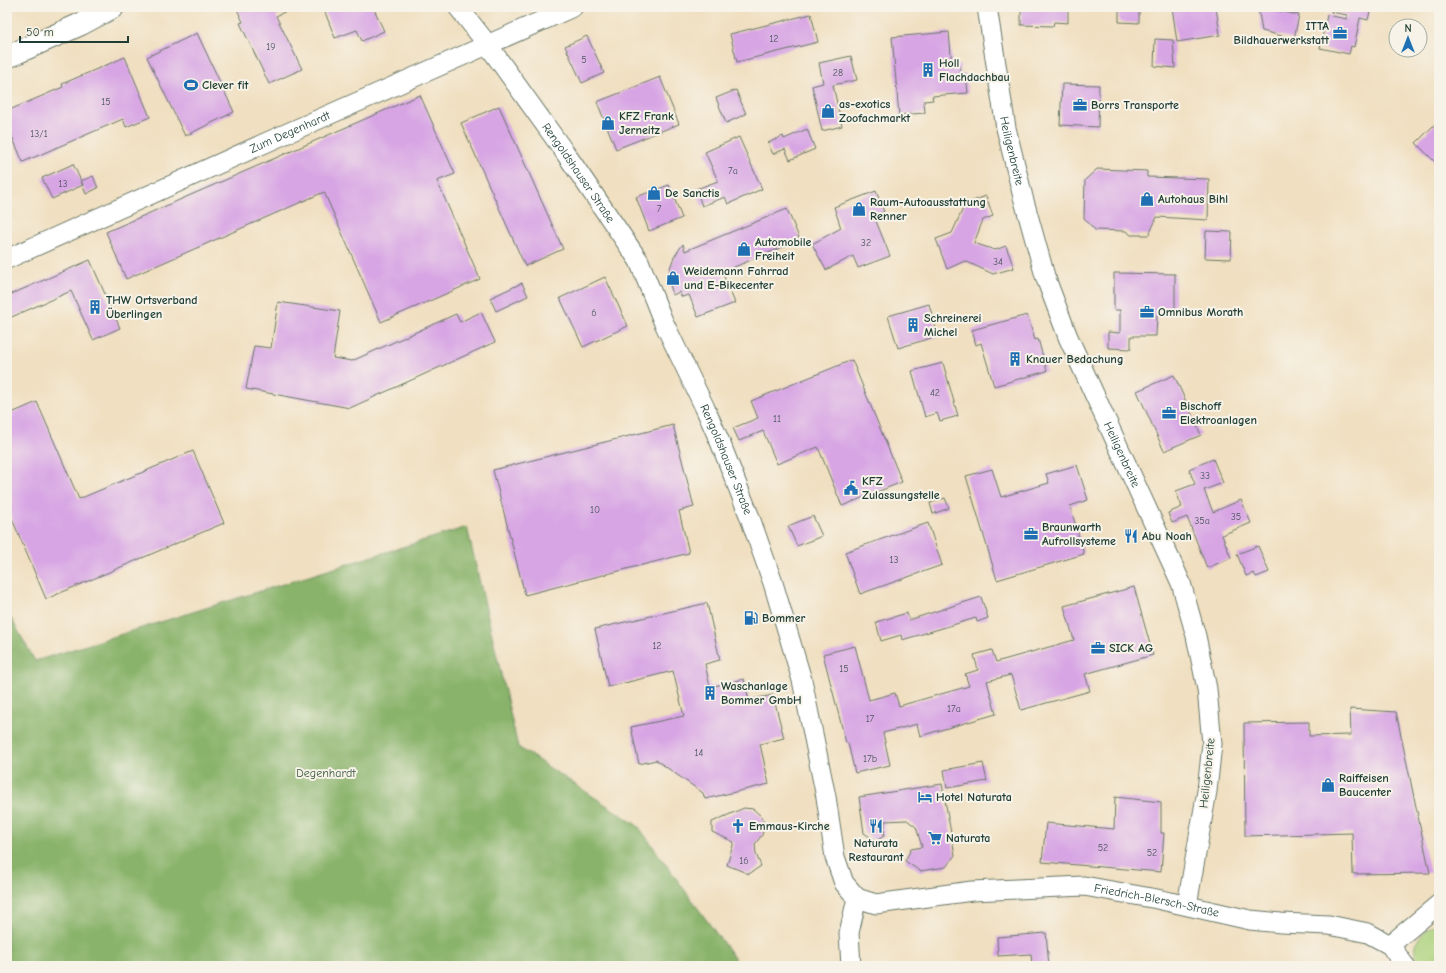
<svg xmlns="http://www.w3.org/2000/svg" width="1446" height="973" viewBox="0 0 1446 973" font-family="'Comic Neue',sans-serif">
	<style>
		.green { fill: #acd17b; stroke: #668758 }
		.forest { fill: #89b36b; stroke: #547850 }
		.building { fill: #d7a4e4 }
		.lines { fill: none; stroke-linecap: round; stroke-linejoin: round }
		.minor-casing { stroke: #687665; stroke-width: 21 }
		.major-casing { stroke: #687665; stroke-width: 24 }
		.minor { stroke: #fff; stroke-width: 19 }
		.major { stroke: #fff; stroke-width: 22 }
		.labels { text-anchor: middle; stroke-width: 4; stroke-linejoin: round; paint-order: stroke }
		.number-label { font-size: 10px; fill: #4d5760 }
		.poi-label { font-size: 12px; font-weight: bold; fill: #1f3d34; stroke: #f7f3e8; text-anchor: start }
		.street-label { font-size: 12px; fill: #1f3d34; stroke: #f7f3e8 }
		.park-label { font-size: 12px; fill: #3b5b42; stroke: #f7f3e8 }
	</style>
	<rect width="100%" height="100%" fill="#f7f3e8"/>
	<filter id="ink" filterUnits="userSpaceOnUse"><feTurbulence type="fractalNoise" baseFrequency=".025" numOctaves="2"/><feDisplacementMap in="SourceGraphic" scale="8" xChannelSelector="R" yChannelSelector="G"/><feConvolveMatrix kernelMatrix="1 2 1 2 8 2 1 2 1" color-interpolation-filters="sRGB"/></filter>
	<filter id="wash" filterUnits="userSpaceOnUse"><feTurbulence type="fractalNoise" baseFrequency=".012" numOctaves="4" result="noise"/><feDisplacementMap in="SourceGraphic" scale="16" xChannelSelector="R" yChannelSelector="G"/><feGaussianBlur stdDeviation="0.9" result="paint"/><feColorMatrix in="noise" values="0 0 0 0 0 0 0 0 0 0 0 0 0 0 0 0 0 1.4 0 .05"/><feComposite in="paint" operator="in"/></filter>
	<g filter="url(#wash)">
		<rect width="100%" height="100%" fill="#f0dfc0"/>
		<path class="green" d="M 1439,922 L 1439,966 L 1419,966 C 1418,963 1416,960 1415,957 C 1413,939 1425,929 1439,922 Z"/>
		<path class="forest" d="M 467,527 L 518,747 L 638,826 L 740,966 L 7,966 L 7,611 L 35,661 Z"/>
		<g id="blocks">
			<path class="building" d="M 236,7 L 295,7 L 276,16 L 302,69 L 269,84 L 240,23 L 243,22 Z
				M 323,7 L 373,7 L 384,31 L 362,41 L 357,30 L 335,38 Z
				M 1021,7 L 1068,7 L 1068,23 L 1054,22 L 1053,26 L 1021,25 Z
				M 1119,7 L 1139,7 L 1139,23 L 1119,22 Z
				M 1172,7 L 1216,7 L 1220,35 L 1177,42 Z
				M 1258,7 L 1299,15 L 1294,39 L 1262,31 Z
				M 1332,7 L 1371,7 L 1368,20 L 1360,18 L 1354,47 L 1351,46 L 1349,54 L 1320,48 L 1327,15 L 1347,19 L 1347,15 L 1331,12 Z
				M 811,14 L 818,42 L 737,62 L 730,34 Z
				M 949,32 L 952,66 L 960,65 L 960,74 L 966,74 L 968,93 L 932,96 L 933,100 L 924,101 L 925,113 L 899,115 L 892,37 Z
				M 197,33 L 234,112 L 185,136 L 147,57 Z
				M 587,36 L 604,73 L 582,83 L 565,46 Z
				M 1155,39 L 1173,40 L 1175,68 L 1154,66 Z
				M 851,56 L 857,80 L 833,85 L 842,126 L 822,131 L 812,86 L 823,83 L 819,63 Z
				M 125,57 L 150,117 L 126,127 L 123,119 L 23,162 L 7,125 L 7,111 L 63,87 L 62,84 Z
				M 660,77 L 679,124 L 616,149 L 597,102 Z
				M 1062,84 L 1099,85 L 1098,127 L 1060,125 Z
				M 736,90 L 746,114 L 726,123 L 716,98 Z
				M 420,95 L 455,174 L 437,181 L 480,279 L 381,322 L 324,192 L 126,279 L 106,232 Z
				M 499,106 L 563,249 L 525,266 L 461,123 Z
				M 1439,120 L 1439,166 L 1416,143 Z
				M 807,129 L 815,149 L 790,160 L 785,149 L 773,154 L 768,143 L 783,136 L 784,139 Z
				M 739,137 L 762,189 L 728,204 L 725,197 L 702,206 L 696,189 L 718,181 L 705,152 Z
				M 73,164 L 83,185 L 52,199 L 42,178 Z
				M 1097,169 L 1147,171 L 1147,177 L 1209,179 L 1208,220 L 1157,217 L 1149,235 L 1131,235 L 1126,231 L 1095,230 L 1084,218 L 1085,180 Z
				M 93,176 L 98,188 L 86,194 L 81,181 Z
				M 669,185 L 682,218 L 649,231 L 636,197 Z
				M 876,191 L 884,212 L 874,216 L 890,256 L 858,268 L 853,256 L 826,270 L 812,244 L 841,228 L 834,207 Z
				M 986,196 L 993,216 L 983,220 L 974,243 L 995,250 L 1006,246 L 1014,268 L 993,274 L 965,261 L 947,269 L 936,239 L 952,233 L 965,204 Z
				M 787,209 L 800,240 L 722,272 L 735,303 L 698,317 L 689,295 L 682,297 L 679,292 L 673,295 L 669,281 L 670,268 L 674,257 L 683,244 L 685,251 Z
				M 1206,231 L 1232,232 L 1231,259 L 1205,258 Z
				M 90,260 L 120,328 L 93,340 L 71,291 L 7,319 L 7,296 Z
				M 1114,273 L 1175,274 L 1175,315 L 1157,315 L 1156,336 L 1131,336 L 1131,349 L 1108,348 L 1108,332 L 1120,333 L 1120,310 L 1114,310 Z
				M 605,277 L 628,326 L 583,347 L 560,298 Z
				M 522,283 L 528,296 L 496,311 L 490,298 Z
				M 278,302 L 340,311 L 333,358 L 352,361 L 456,314 L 460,322 L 481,312 L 495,342 L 350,408 L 246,389 L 254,346 L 271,348 Z
				M 929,304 L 938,336 L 898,348 L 888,316 Z
				M 1027,315 L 1035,340 L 1038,339 L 1047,371 L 994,386 L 981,343 L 976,345 L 972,330 Z
				M 852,360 L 902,482 L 842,506 L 818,447 L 777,464 L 763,431 L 739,441 L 733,428 L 758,418 L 751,401 Z
				M 943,363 L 958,416 L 940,421 L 937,413 L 925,417 L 912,371 Z
				M 1174,375 L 1201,435 L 1164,451 L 1137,391 Z
				M 37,402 L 79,499 L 193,451 L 224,523 L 46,599 L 7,507 L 7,415 Z
				M 673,425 L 694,507 L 679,511 L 689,553 L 525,595 L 493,470 Z
				M 1213,459 L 1223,483 L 1204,490 L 1213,512 L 1241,500 L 1251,523 L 1222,535 L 1231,558 L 1207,568 L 1187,517 L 1172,523 L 1168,513 L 1182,507 L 1176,491 L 1195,484 L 1189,469 Z
				M 1077,465 L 1088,500 L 1070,506 L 1084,554 L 997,580 L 966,476 L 992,469 L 1001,497 L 1049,483 L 1046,474 Z
				M 945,498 L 949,508 L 933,514 L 930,503 Z
				M 813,516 L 822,536 L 797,546 L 788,526 Z
				M 928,523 L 942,565 L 860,594 L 845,552 Z
				M 1258,546 L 1269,572 L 1256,577 L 1254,573 L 1246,576 L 1237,554 Z
				M 1134,587 L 1153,655 L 1085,674 L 1090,691 L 1021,710 L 1011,675 L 987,681 L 996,714 L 920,736 L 917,724 L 883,733 L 890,765 L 855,773 L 848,743 L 846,743 L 837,708 L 823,654 L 855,646 L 869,700 L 895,693 L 899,706 L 969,686 L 965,674 L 978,670 L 974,655 L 992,650 L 996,662 L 1074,640 L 1064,606 Z
				M 981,597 L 988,618 L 977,622 L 976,618 L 902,640 L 901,635 L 881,641 L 876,622 L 907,613 L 909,620 Z
				M 707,603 L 720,660 L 705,664 L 710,687 L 744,679 L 749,700 L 773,695 L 784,738 L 760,744 L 769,784 L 705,799 L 703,793 L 656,760 L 639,764 L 631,727 L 684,716 L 673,671 L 608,687 L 595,629 Z
				M 1350,709 L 1396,712 L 1430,873 L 1353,874 L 1352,833 L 1245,836 L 1244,723 L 1309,722 L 1309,736 L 1351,735 Z
				M 983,763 L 987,781 L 947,788 L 944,770 Z
				M 942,784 L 955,855 L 946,867 L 920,871 L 905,861 L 911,849 L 922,847 L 916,827 L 907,820 L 885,821 L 884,836 L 876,841 L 864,833 L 859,797 Z
				M 1115,797 L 1161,802 L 1161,833 L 1164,833 L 1161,872 L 1042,862 L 1046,823 L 1114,829 Z
				M 744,808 L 753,809 L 761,816 L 765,825 L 762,835 L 755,844 L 756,854 L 761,866 L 749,874 L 727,865 L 734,842 L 712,832 L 712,822 Z
				M 1046,933 L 1049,966 L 1032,966 L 1031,954 L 998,956 L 997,937 Z"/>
		</g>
	</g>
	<g filter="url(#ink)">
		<use href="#blocks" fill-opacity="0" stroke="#687665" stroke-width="1"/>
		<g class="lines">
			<defs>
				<g id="minor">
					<path id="s1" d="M 458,7 L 488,45 L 566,154 L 639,261 L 663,321 L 705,408 L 720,442 L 749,515 L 773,583 L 802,680 L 826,797 L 835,857 L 844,883 L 857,898"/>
					<path id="s2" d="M 987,7 L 1006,128 L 1023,197 L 1045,276 L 1068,337 L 1181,583 L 1196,636 L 1207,689 L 1212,744 L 1207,791 L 1187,905"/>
					<path id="s3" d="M 7,259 L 265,143 L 573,7"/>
					<path id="s4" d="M 857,898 L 876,904 L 972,891 L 1084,886 L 1157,899 L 1250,920 L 1281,923 L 1329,925 L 1368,933 L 1390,945 L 1405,966"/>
					<path d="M 1390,945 L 1439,904"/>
					<path d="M 851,966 L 849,933 L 857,898"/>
				</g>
				<path id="major" d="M 7,57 L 81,24 L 113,7"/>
			</defs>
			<use href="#minor" class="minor-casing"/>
			<use href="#major" class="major-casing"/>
			<use href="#minor" class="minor"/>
			<use href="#major" class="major"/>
		</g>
	</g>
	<defs>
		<symbol id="office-bare" viewBox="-9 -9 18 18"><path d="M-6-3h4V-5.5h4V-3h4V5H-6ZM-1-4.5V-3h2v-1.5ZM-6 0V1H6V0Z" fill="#1f6fb2" stroke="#f7f3e8" stroke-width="2.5" paint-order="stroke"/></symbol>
		<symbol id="building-bare" viewBox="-9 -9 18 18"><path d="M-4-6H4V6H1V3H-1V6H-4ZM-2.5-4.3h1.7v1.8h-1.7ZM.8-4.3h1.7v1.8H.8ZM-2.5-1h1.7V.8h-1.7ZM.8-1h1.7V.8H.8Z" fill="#1f6fb2" stroke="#f7f3e8" stroke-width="2.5" paint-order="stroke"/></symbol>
		<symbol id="stadium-bare" viewBox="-9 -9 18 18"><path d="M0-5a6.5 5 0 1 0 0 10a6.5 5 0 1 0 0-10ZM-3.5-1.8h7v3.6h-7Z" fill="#1f6fb2" stroke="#f7f3e8" stroke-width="2.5" paint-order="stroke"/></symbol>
		<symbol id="shop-bare" viewBox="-9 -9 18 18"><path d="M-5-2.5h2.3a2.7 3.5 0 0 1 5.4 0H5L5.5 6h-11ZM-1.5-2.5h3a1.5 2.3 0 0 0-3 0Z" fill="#1f6fb2" stroke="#f7f3e8" stroke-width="2.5" paint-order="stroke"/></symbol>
		<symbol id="civic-bare" viewBox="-9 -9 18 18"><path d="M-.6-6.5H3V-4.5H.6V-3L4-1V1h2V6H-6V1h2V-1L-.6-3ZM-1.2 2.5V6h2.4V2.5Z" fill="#1f6fb2" stroke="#f7f3e8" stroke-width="2.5" paint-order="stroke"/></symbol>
		<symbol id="restaurant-bare" viewBox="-9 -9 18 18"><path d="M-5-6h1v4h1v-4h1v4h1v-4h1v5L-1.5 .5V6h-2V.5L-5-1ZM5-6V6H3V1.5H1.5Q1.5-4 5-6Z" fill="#1f6fb2" stroke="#f7f3e8" stroke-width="2.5" paint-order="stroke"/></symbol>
		<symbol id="fuel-bare" viewBox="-9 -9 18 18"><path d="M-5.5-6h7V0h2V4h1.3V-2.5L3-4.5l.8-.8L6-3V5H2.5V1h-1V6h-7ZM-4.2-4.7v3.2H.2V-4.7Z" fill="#1f6fb2" stroke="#f7f3e8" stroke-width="2.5" paint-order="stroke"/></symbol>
		<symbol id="hotel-bare" viewBox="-9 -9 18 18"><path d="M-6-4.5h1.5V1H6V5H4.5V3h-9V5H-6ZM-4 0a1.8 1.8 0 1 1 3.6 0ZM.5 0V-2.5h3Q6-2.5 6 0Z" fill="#1f6fb2" stroke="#f7f3e8" stroke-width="2.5" paint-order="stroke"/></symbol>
		<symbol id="church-bare" viewBox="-9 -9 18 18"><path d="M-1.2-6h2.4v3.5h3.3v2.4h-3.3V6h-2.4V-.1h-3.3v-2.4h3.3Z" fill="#1f6fb2" stroke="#f7f3e8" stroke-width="2.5" paint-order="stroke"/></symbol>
		<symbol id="supermarket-bare" viewBox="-9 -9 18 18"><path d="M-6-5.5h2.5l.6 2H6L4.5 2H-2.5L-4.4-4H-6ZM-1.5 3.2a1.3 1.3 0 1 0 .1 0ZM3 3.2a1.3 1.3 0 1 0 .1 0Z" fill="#1f6fb2" stroke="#f7f3e8" stroke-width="2.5" paint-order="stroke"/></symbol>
	</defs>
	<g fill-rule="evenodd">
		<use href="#office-bare" x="1330" y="23" width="20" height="20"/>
		<use href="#building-bare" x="918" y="60" width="20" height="20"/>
		<use href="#stadium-bare" x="181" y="75" width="20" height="20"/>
		<use href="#office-bare" x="1070" y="95" width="20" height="20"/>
		<use href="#shop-bare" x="818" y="101" width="20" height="20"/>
		<use href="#shop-bare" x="598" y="113" width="20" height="20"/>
		<use href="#shop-bare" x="644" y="183" width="20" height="20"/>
		<use href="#shop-bare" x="1137" y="189" width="20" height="20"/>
		<use href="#shop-bare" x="849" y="199" width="20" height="20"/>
		<use href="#shop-bare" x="734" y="239" width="20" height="20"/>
		<use href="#shop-bare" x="663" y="268" width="20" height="20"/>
		<use href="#building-bare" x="85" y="297" width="20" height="20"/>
		<use href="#office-bare" x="1137" y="302" width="20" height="20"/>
		<use href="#building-bare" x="903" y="315" width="20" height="20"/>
		<use href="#building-bare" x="1005" y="349" width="20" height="20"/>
		<use href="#office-bare" x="1159" y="403" width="20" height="20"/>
		<use href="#civic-bare" x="841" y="478" width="20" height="20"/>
		<use href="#office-bare" x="1021" y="524" width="20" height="20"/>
		<use href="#restaurant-bare" x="1121" y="526" width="20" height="20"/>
		<use href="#fuel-bare" x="741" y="608" width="20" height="20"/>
		<use href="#office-bare" x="1088" y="638" width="20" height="20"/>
		<use href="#building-bare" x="700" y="683" width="20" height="20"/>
		<use href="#shop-bare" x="1318" y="775" width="20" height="20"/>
		<use href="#hotel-bare" x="915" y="787" width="20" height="20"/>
		<use href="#church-bare" x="728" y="816" width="20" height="20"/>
		<use href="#restaurant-bare" x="866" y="816" width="20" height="20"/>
		<use href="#supermarket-bare" x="925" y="828" width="20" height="20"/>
	</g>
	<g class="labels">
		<g class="number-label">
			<text x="774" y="42">12</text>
			<text x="271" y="50">19</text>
			<text x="584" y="63">5</text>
			<text x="838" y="76">28</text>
			<text x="106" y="105">15</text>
			<text x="39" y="137">13/1</text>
			<text x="733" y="174">7a</text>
			<text x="63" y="187">13</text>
			<text x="659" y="212">7</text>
			<text x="866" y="246">32</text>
			<text x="998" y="265">34</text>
			<text x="594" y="316">6</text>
			<text x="935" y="396">42</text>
			<text x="777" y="422">11</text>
			<text x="1205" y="479">33</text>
			<text x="595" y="513">10</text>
			<text x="1236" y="520">35</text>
			<text x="1202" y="524">35a</text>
			<text x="894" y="563">13</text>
			<text x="657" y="649">12</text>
			<text x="844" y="672">15</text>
			<text x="954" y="712">17a</text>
			<text x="870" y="722">17</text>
			<text x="699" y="756">14</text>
			<text x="870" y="762">17b</text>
			<text x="1103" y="851">52</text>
			<text x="1152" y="856">52</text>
			<text x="744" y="864">16</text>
		</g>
		<g class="poi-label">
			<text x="1329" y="30" text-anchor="end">ITTA<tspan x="1329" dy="14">Bildhauerwerkstatt</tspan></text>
			<text x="939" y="67">Holl<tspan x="939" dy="14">Flachdachbau</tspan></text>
			<text x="202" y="89">Clever fit</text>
			<text x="839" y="108">as-exotics<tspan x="839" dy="14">Zoofachmarkt</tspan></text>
			<text x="1091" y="109">Borrs Transporte</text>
			<text x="619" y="120">KFZ Frank<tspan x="619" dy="14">Jerneitz</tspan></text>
			<text x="665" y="197">De Sanctis</text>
			<text x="1158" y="203">Autohaus Bihl</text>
			<text x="870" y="206">Raum-Autoausstattung<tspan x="870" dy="14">Renner</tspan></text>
			<text x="755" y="246">Automobile<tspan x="755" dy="14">Freiheit</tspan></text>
			<text x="684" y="275">Weidemann Fahrrad<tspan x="684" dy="14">und E-Bikecenter</tspan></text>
			<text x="106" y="304">THW Ortsverband<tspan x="106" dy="14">Überlingen</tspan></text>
			<text x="1158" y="316">Omnibus Morath</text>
			<text x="924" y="322">Schreinerei<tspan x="924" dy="14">Michel</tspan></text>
			<text x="1026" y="363">Knauer Bedachung</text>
			<text x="1180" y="410">Bischoff<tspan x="1180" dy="14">Elektroanlagen</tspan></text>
			<text x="862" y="485">KFZ<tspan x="862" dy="14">Zulassungstelle</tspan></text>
			<text x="1042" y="531">Braunwarth<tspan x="1042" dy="14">Aufrollsysteme</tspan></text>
			<text x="1142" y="540">Abu Noah</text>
			<text x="762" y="622">Bommer</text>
			<text x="1109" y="652">SICK AG</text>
			<text x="721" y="690">Waschanlage<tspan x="721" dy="14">Bommer GmbH</tspan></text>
			<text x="1339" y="782">Raiffeisen<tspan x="1339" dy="14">Baucenter</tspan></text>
			<text x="936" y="801">Hotel Naturata</text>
			<text x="749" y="830">Emmaus-Kirche</text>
			<text x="946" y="842">Naturata</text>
			<text x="876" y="847" text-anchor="middle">Naturata<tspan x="876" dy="14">Restaurant</tspan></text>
		</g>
		<g class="street-label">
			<text dy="4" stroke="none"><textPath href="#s3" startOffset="310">Zum Degenhardt</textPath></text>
			<text dy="4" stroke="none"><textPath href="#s2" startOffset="146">Heiligenbreite</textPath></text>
			<text dy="4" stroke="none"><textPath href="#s1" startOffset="205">Rengoldshauser Straße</textPath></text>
			<text dy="4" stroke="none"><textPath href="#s2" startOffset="470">Heiligenbreite</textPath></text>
			<text dy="4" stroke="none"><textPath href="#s1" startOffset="529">Rengoldshauser Straße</textPath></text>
			<text transform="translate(1207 773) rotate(-84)" y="4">Heiligenbreite</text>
			<text dy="4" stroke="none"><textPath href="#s4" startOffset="303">Friedrich-Blersch-Straße</textPath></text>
		</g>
		<g class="park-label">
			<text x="326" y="777">Degenhardt</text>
		</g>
	</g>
	<rect width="1446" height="973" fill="none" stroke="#f7f3e8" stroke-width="24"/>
	<g transform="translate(1408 38)"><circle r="19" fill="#f7f3e8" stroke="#a1aaa0"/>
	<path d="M0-3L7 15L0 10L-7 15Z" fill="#1f6fb2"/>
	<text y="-6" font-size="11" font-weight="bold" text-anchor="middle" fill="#1f3d34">N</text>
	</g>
	<path d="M20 36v6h108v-6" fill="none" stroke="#1f3d34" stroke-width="2"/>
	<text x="26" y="36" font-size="12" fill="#1f3d34" stroke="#f7f3e8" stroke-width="3" paint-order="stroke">50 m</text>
</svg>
